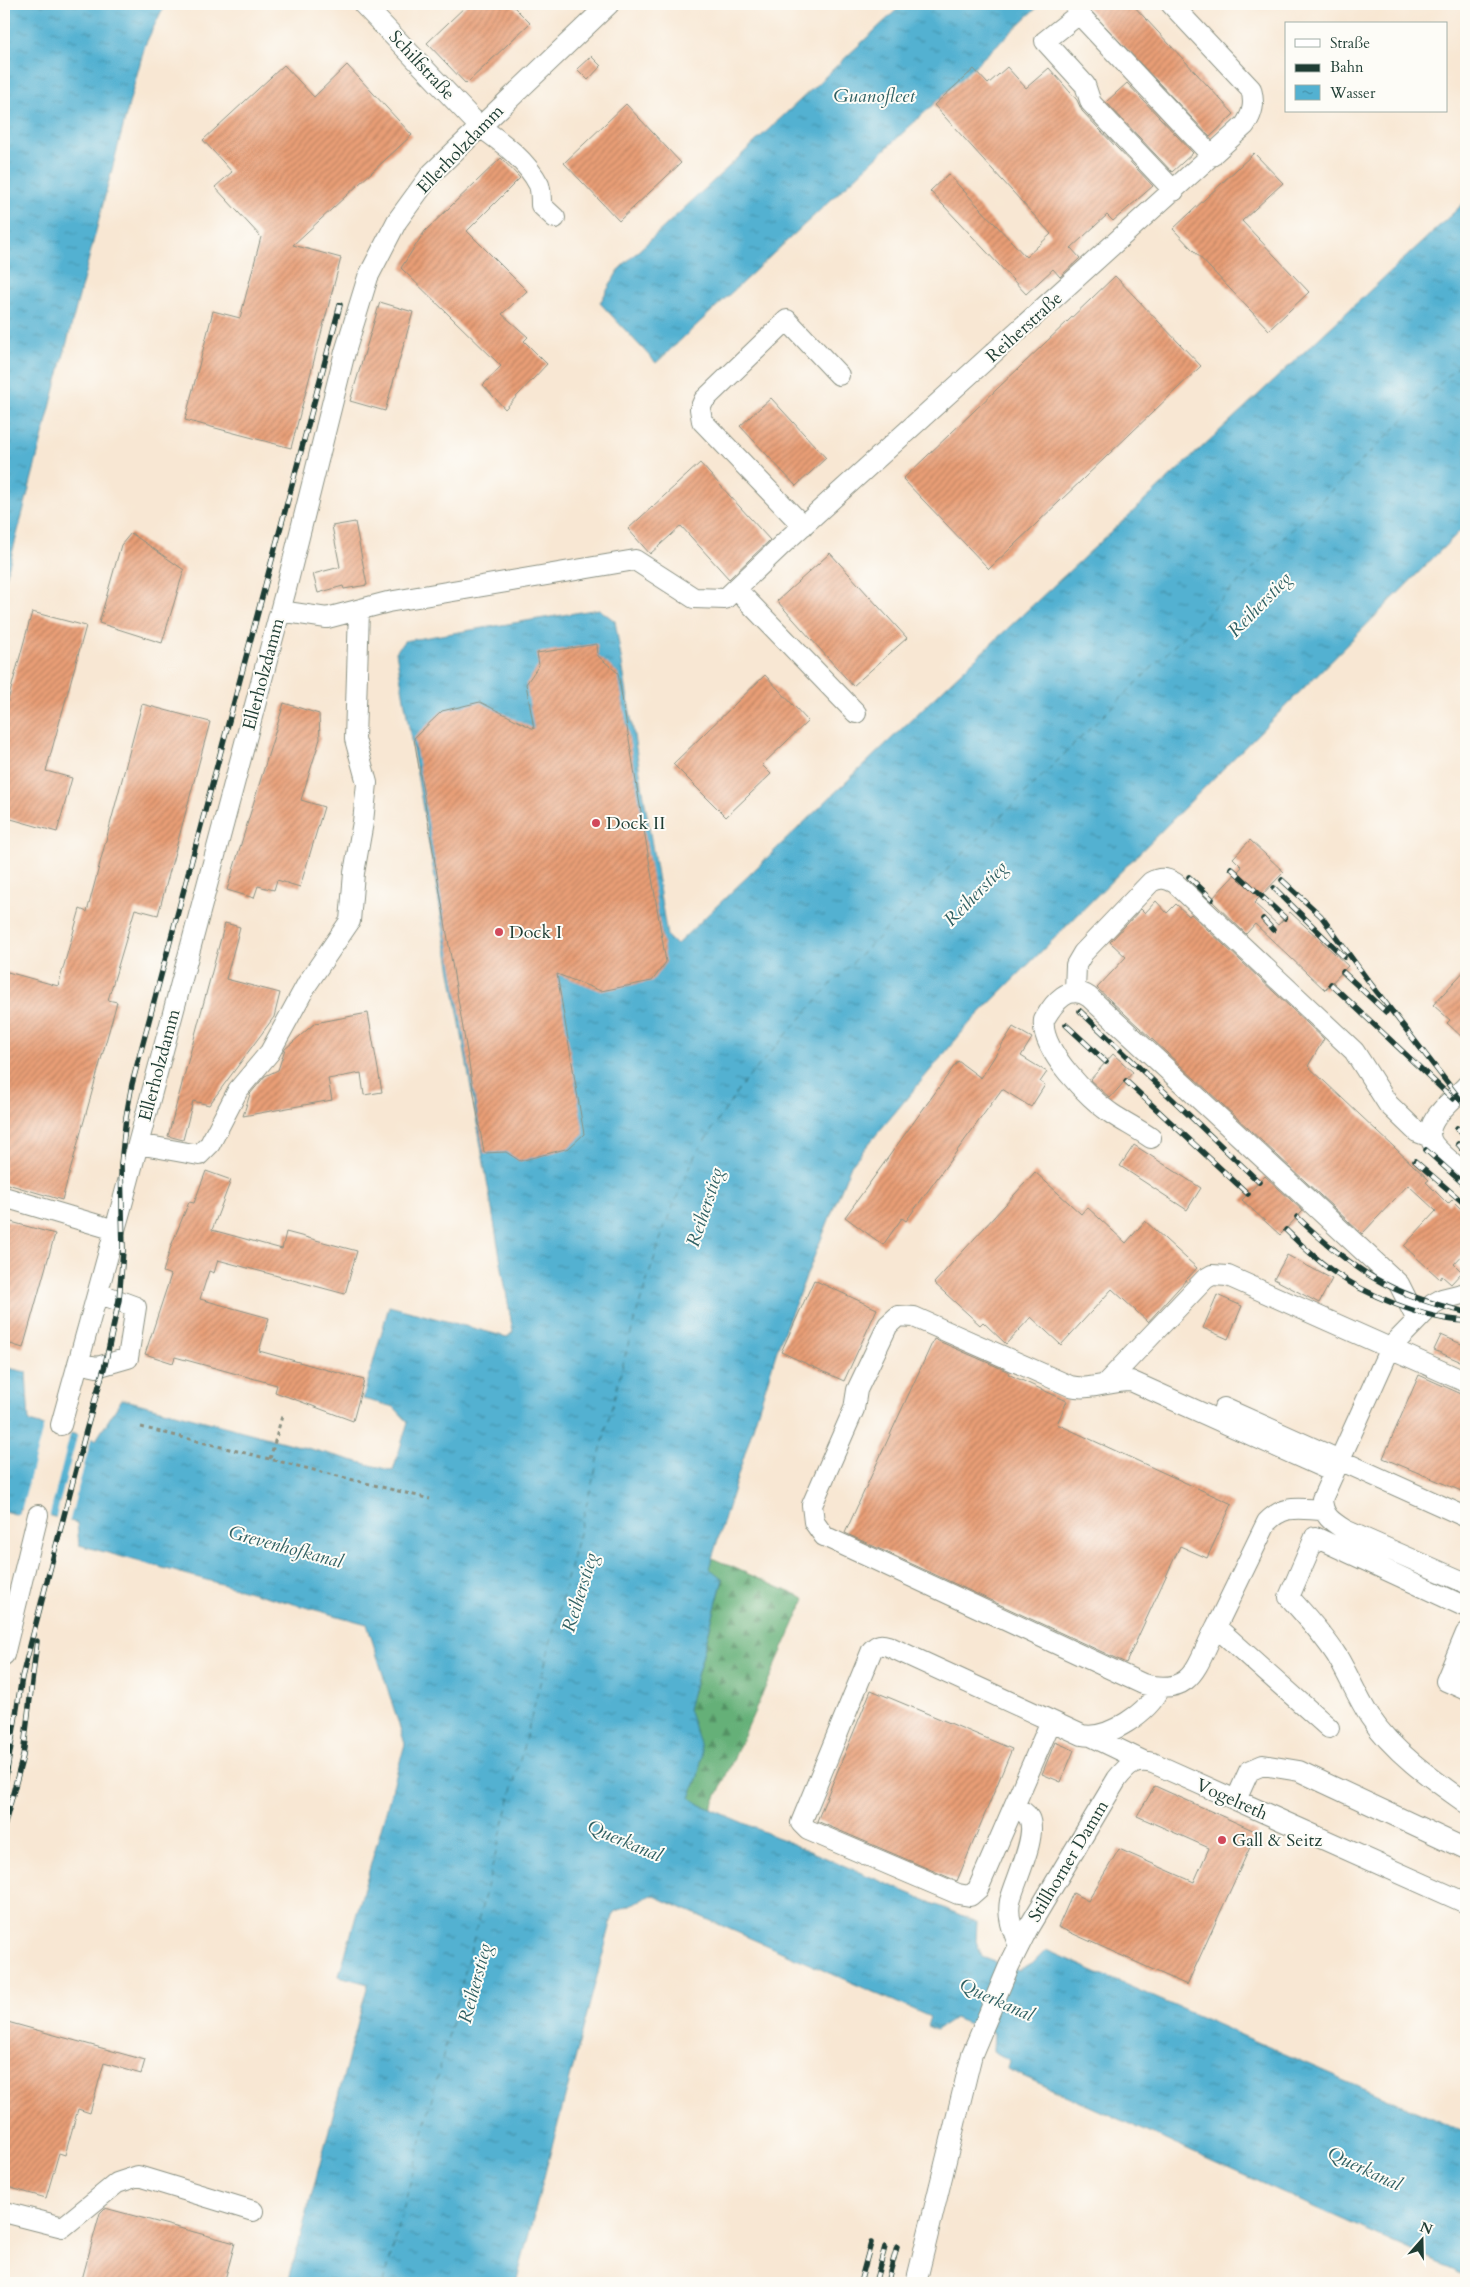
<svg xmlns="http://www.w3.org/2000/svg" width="1470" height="2287" viewBox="0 0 1470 2287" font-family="Cardo,serif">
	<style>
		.forest { fill: url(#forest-firs); stroke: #427656 }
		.water { fill: url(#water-ripples); stroke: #397782 }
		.pier { fill: #f8e7d3 }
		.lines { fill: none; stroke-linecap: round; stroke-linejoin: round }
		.ferry { stroke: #2f6063; stroke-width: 1; stroke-dasharray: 6 5; stroke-linecap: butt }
		.building { fill: url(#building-hatch) }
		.minor-casing { stroke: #8c9284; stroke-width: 22 }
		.path { stroke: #8c9284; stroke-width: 3; stroke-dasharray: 4 4; stroke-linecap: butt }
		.minor { stroke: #fff; stroke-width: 20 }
		.rail-casing { stroke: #1f3d34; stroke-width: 5.5 }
		.rail { stroke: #fdfcf7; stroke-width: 4; stroke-dasharray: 11; stroke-linecap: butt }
		.poi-dot { fill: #d1495b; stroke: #fdfcf7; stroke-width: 2 }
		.labels { text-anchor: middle; stroke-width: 4; stroke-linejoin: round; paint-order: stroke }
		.street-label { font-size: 18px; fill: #1f3d34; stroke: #fdfcf7 }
		.poi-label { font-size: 18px; fill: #1f3d34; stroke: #fdfcf7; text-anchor: start }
		.water-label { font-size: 19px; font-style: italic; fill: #2f6063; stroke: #fdfcf7 }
	</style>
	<defs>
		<pattern id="forest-firs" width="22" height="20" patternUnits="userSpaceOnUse" patternTransform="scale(1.25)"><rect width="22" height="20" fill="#65b078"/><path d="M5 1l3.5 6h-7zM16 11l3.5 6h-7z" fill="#539063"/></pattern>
		<pattern id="water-ripples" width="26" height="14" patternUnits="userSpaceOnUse" patternTransform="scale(1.25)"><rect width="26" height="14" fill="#53b1d1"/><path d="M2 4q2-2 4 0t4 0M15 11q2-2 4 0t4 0" fill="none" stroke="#4491aa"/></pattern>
		<pattern id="building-hatch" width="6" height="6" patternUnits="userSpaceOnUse" patternTransform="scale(1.25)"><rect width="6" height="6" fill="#e99e76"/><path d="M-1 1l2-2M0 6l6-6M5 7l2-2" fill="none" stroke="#bc8262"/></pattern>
	</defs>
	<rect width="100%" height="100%" fill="#fdfcf7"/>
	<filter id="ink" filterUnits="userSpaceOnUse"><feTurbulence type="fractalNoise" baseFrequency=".02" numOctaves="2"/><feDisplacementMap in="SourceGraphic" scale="10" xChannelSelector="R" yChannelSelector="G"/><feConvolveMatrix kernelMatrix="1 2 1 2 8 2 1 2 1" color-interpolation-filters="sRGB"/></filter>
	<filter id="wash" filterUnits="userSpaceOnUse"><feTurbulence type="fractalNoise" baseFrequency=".0096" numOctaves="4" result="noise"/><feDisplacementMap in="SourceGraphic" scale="20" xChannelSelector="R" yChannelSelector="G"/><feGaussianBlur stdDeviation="1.12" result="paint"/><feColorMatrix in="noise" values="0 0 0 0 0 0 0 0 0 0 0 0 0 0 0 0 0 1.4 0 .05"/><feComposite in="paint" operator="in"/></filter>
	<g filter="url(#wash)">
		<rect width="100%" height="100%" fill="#f8e7d3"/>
		<path class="forest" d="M 712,1558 L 805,1599 L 711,1809 L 701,1805 L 690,1798 L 698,1776 L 688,1709 L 723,1580 L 708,1568 Z"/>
		<path class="water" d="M 4,4 L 165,4 L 145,45 L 130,100 L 4,585 Z
			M 903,4 L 1041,4 L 656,363 L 600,303 L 619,269 Z
			M 1466,201 L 1466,525 L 969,1024 L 851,1165 L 779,1344 L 709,1568 L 723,1579 L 688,1709 L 700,1744 L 702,1756 L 698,1776 L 690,1798 L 701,1805 L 977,1922 L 976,1941 L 982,1957 L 1019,1971 L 1032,1964 L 1046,1950 L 1466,2133 L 1466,2275 L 1007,2069 L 1009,2060 L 993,2051 L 994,2033 L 954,2018 L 936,2030 L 927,2026 L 930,2017 L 652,1895 L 614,1912 L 516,2283 L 288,2283 L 368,1984 L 339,1976 L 405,1744 L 367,1624 L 79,1545 L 77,1523 L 20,1508 L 18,1515 L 4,1511 L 4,1367 L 26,1372 L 29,1422 L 96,1440 L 122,1399 L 393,1471 L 408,1422 L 394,1407 L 363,1399 L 389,1306 L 507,1337 L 513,1332 L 396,652 L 404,641 L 599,609 L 615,621 L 667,936 L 676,945 L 961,672 Z"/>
		<path class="pier" d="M 44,1424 L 71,1431 L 49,1518 L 21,1511 Z
			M 78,1433 L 92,1436 L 69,1523 L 55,1520 Z"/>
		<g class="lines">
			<path class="ferry" d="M 384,2283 L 635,1318 L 665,1225 L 695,1155 L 742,1085 L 830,985 L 1466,358"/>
		</g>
		<g id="blocks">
			<path class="building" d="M 468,4 L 511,4 L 530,23 L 466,84 L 427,43 Z
				M 1084,4 L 1132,4 L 1234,114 L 1210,137 Z
				M 591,56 L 601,66 L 588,80 L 577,69 Z
				M 284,65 L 314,97 L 347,65 L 412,135 L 293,245 L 341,258 L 291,448 L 185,420 L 213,311 L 240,318 L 261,237 L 215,187 L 232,172 L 203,140 Z
				M 1007,67 L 1026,88 L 1049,68 L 1077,100 L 1082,111 L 1153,186 L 1113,221 L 1107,215 L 1071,248 L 1080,258 L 1060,277 L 1053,269 L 1026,294 L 930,191 L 948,174 L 1026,257 L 1051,234 L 934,105 L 974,69 L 988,84 Z
				M 1127,83 L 1193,153 L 1172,172 L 1106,102 Z
				M 626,104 L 681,163 L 619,221 L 564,163 Z
				M 1254,153 L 1283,183 L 1242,221 L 1309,292 L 1269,330 L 1173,229 Z
				M 501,158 L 520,178 L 467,231 L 527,291 L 502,314 L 528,337 L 524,341 L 547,364 L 505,409 L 483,385 L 501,366 L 401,268 L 425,231 Z
				M 1115,276 L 1201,366 L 989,569 L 903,479 Z
				M 380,302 L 413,312 L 385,411 L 350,401 Z
				M 771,398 L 826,458 L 796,486 L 740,426 Z
				M 700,463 L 770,540 L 729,579 L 681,526 L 650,554 L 628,529 Z
				M 355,522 L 367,585 L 344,589 L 343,586 L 318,593 L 313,574 L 340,567 L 332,526 Z
				M 131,533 L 184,570 L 162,643 L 99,623 L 121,545 Z
				M 830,553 L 907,638 L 853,686 L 777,601 Z
				M 32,612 L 86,626 L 46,771 L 72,778 L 57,832 L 4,817 L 4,715 Z
				M 597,644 L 598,656 L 618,673 L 666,962 L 652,981 L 601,991 L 557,974 L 584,1134 L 569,1148 L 520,1161 L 506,1152 L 484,1153 L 414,738 L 442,711 L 480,702 L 534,729 L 526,684 L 539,665 L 537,653 Z
				M 765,675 L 808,721 L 762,765 L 771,774 L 726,817 L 673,764 Z
				M 284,703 L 319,714 L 320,739 L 301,800 L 324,807 L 300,887 L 277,880 L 274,890 L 258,886 L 254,898 L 227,890 Z
				M 142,704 L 210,722 L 158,915 L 135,909 L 108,1000 L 117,1002 L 62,1200 L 4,1183 L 4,971 L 58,986 L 80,909 L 87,912 Z
				M 1250,840 L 1284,872 L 1254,903 L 1278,925 L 1290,912 L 1348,966 L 1325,990 L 1255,924 L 1246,934 L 1211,900 L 1242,867 L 1233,858 Z
				M 1156,901 L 1167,913 L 1176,904 L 1189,916 L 1191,914 L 1324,1039 L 1308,1066 L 1429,1180 L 1426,1182 L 1448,1204 L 1452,1200 L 1466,1214 L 1466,1251 L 1454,1264 L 1462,1272 L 1451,1284 L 1442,1276 L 1440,1279 L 1404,1246 L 1436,1211 L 1408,1185 L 1362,1234 L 1097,988 L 1126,957 L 1110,942 L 1141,909 L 1145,913 Z
				M 225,923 L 240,927 L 226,979 L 280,993 L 274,1017 L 209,1105 L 193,1101 L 183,1140 L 168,1136 Z
				M 1466,969 L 1466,1041 L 1447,1023 L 1450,1020 L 1433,1005 Z
				M 368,1013 L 382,1092 L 364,1095 L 361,1073 L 328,1079 L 332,1100 L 243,1116 L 250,1094 L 265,1076 L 278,1070 L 285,1049 L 315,1023 Z
				M 1013,1027 L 1032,1038 L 1021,1056 L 1047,1072 L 1040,1082 L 1045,1085 L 1031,1107 L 1002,1089 L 906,1221 L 902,1218 L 883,1245 L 845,1217 L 958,1061 L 981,1078 Z
				M 1113,1054 L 1133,1072 L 1110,1098 L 1090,1080 Z
				M 1134,1145 L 1201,1188 L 1187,1210 L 1120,1166 Z
				M 206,1171 L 231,1180 L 212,1230 L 282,1249 L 286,1232 L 357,1251 L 345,1294 L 218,1260 L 214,1273 L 209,1271 L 200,1299 L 269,1318 L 259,1351 L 364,1380 L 353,1421 L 275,1392 L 277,1385 L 175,1357 L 173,1363 L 145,1354 L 171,1275 L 163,1272 L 171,1246 L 189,1202 L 194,1203 Z
				M 1035,1172 L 1081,1214 L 1087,1207 L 1126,1243 L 1145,1221 L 1197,1268 L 1148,1322 L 1112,1289 L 1061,1345 L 1031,1317 L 1006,1344 L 983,1322 L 980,1325 L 934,1283 Z
				M 1265,1176 L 1303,1211 L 1280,1235 L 1242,1200 Z
				M 4,1220 L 55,1234 L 23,1348 L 4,1342 Z
				M 1287,1255 L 1332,1279 L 1319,1303 L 1274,1279 Z
				M 814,1280 L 877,1309 L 844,1381 L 781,1352 Z
				M 1217,1295 L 1242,1306 L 1228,1339 L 1203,1328 Z
				M 1441,1335 L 1466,1346 L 1466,1364 L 1434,1350 Z
				M 934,1339 L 1009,1372 L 1008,1374 L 1067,1401 L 1057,1424 L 1232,1504 L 1207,1558 L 1180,1546 L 1126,1663 L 845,1533 Z
				M 1419,1375 L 1466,1396 L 1466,1493 L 1383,1458 Z
				M 871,1690 L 1012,1749 L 957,1881 L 817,1821 Z
				M 1055,1742 L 1074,1750 L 1061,1782 L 1042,1774 Z
				M 1155,1786 L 1257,1832 L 1187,1985 L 1058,1927 L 1073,1893 L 1088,1901 L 1119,1849 L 1194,1882 L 1209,1848 L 1137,1816 Z
				M 4,2021 L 145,2060 L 141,2074 L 104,2063 L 90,2113 L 78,2109 L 65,2155 L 59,2153 L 46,2198 L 4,2186 Z
				M 105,2208 L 235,2243 L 224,2283 L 81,2283 L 100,2213 Z"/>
		</g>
	</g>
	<g filter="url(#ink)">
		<use href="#blocks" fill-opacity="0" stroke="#8c9284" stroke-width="1"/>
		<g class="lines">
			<defs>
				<path id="minor" d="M 363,4 L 480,127 C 502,142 527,161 539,185 C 541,191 541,199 541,205 L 555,218
					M 1174,191 L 1091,103 L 1085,85 L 1045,41 L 1079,14 L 1212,156
					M 803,526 L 702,421 L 700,409 L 704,400 L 787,320 L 839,375
					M 736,589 L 856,713
					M 280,611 L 327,618 L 388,602 L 635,560 L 694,598 L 725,599 L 787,540 L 1245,125 C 1253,113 1255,103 1251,89 L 1171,4
					M 1075,991 L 1076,965 L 1083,953 L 1151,882 C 1160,877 1166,878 1175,883 L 1354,1051 L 1388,1104 L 1417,1132 L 1430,1137
					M 1466,1086 C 1453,1100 1418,1125 1434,1145 C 1443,1156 1456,1165 1466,1175
					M 1151,1138 C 1138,1129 1124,1122 1112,1114 C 1089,1099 1040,1050 1044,1020 C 1054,1002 1069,983 1089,997 L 1399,1284 L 1417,1320
					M 138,1144 L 199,1155 L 210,1144 L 238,1090 L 270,1052 L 307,984 L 350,921 L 354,873 L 363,822 L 367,783 L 355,739 L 359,610
					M 4,1197 L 115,1230
					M 1466,1293 L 1442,1299 L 1433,1304 L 1390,1348 L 1322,1499 C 1323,1516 1331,1521 1345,1530 L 1466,1583
					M 78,1363 L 97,1367 L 128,1358 L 136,1307 L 98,1293
					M 1105,1384 L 1205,1279 L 1212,1275 L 1228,1276 L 1466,1382
					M 1224,1408 L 1466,1517
					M 61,1425 L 121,1208 L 286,589 L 345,352 L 368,277 L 397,221 L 432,173 L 609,4
					M 1322,1510 C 1299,1509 1285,1504 1267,1522 L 1216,1627 L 1329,1728
					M 1466,1607 L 1315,1537 L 1289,1597 C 1306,1616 1323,1634 1337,1656 C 1349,1676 1357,1697 1370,1717 C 1393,1752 1432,1779 1466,1803
					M 1216,1627 C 1196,1665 1194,1697 1143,1684 L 824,1536 L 814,1522 L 812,1505 L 854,1409 L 857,1390 L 888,1325 L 898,1316 L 914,1317 L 1070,1386 C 1091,1391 1109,1381 1131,1381 L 1333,1472
					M 1466,1633 L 1446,1681 L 1466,1690
					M 4,1655 L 38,1515
					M 1051,1721 L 978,1889 L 970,1896 L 958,1894 L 808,1830 L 801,1823 L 872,1650 C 878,1644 881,1644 888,1646 L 1082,1735 C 1108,1740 1149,1712 1160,1688
					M 1091,1736 L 1143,1761
					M 1236,1800 L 1249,1771 L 1263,1765 L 1299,1771 L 1466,1849
					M 1014,1807 C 1020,1810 1026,1812 1029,1818 C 1038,1836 1015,1881 1010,1901 C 1007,1917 1013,1931 1019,1946
					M 4,2212 L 63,2227 L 117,2183 L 138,2176 L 253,2211
					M 916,2283 L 972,2054 L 1009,1966 L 1027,1930 L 1117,1779 C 1128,1765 1135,1759 1153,1763 L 1466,1903"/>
			</defs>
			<use href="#minor" class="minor-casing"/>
			<path class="path" d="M 141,1427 L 430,1499
				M 270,1459 L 282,1416"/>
			<use href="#minor" class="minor"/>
			<defs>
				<path id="rail" d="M 1231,868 L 1285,918
					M 1189,877 L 1212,899
					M 1282,880 L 1321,916 L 1367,979 L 1466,1107
					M 1274,888 L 1344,957
					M 1263,919 L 1273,930
					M 1343,972 L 1386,1012
					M 1331,984 L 1453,1099
					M 1080,1011 L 1259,1182
					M 1066,1025 L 1106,1062
					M 1126,1081 L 1248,1194
					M 1457,1128 L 1466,1136
					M 1458,1144 L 1466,1153
					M 1426,1150 L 1466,1186
					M 1415,1161 L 1466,1205
					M 1297,1217 C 1353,1270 1390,1295 1466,1312
					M 1286,1230 C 1300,1244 1315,1258 1331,1270 C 1365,1295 1424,1319 1466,1321
					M 4,1789 L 22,1677 L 86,1431 L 105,1365 L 119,1300 L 123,1251 L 121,1164 L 126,1117 L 132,1084 L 340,305
					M 4,1827 L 23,1756 L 37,1641
					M 860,2283 L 871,2243
					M 875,2283 L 885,2247
					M 887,2283 L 897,2247"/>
			</defs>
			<use href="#rail" class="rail-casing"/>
			<use href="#rail" class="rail"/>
		</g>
	</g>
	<g class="poi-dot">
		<circle cx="596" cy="823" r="5"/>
		<circle cx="499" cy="932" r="5"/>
		<circle cx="1222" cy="1840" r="5"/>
	</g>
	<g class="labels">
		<g class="street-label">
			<text transform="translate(422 65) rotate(47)" y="6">Schilfstraße</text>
			<text transform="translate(460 149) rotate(-46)" y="6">Ellerholzdamm</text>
			<text transform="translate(1024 327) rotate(-42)" y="6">Reiherstraße</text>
			<text transform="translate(263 674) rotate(-75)" y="6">Ellerholzdamm</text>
			<text transform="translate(159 1065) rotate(-75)" y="6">Ellerholzdamm</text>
			<text transform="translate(1232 1799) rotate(24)" y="6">Vogelreth</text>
			<text transform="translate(1068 1861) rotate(-59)" y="6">Stillhorner Damm</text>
		</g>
		<g class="poi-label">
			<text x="606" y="829">Dock II</text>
			<text x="509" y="938">Dock I</text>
			<text x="1232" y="1846">Gall &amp; Seitz</text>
		</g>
		<g class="water-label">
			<text x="874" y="102">Guanofleet</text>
			<text transform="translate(1259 604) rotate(-46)" y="7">Reiherstieg</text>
			<text transform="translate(975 893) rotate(-46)" y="7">Reiherstieg</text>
			<text transform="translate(704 1207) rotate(-72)" y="7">Reiherstieg</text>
			<text transform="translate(286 1546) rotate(15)" y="7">Grevenhofkanal</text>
			<text transform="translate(579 1592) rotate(-73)" y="7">Reiherstieg</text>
			<text transform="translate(625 1840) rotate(23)" y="7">Querkanal</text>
			<text transform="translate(474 1983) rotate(-75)" y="7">Reiherstieg</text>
			<text transform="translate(997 1999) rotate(24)" y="7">Querkanal</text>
			<text transform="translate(1365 2168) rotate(25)" y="7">Querkanal</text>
		</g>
	</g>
	<rect width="1470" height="2287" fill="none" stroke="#fdfcf7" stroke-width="20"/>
	<rect x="1285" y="22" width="162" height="90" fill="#fdfcf7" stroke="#a4b0a9"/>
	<rect x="1295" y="39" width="25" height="8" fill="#ffffff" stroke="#a4b0a9"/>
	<text x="1330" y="48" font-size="15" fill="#1f3d34">Straße</text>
	<rect x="1295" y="64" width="25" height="8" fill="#1f3d34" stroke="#a4b0a9"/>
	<text x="1330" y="72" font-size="15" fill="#1f3d34">Bahn</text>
	<rect x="1295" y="85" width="25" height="15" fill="url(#water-ripples)" stroke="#a4b0a9"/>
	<text x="1330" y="98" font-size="15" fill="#1f3d34">Wasser</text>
	<g transform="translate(1422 2240) rotate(20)" stroke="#fdfcf7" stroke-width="4" paint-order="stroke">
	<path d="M0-4L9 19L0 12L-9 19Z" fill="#1f3d34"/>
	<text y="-8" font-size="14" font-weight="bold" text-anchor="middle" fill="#1f3d34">N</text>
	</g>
</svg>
